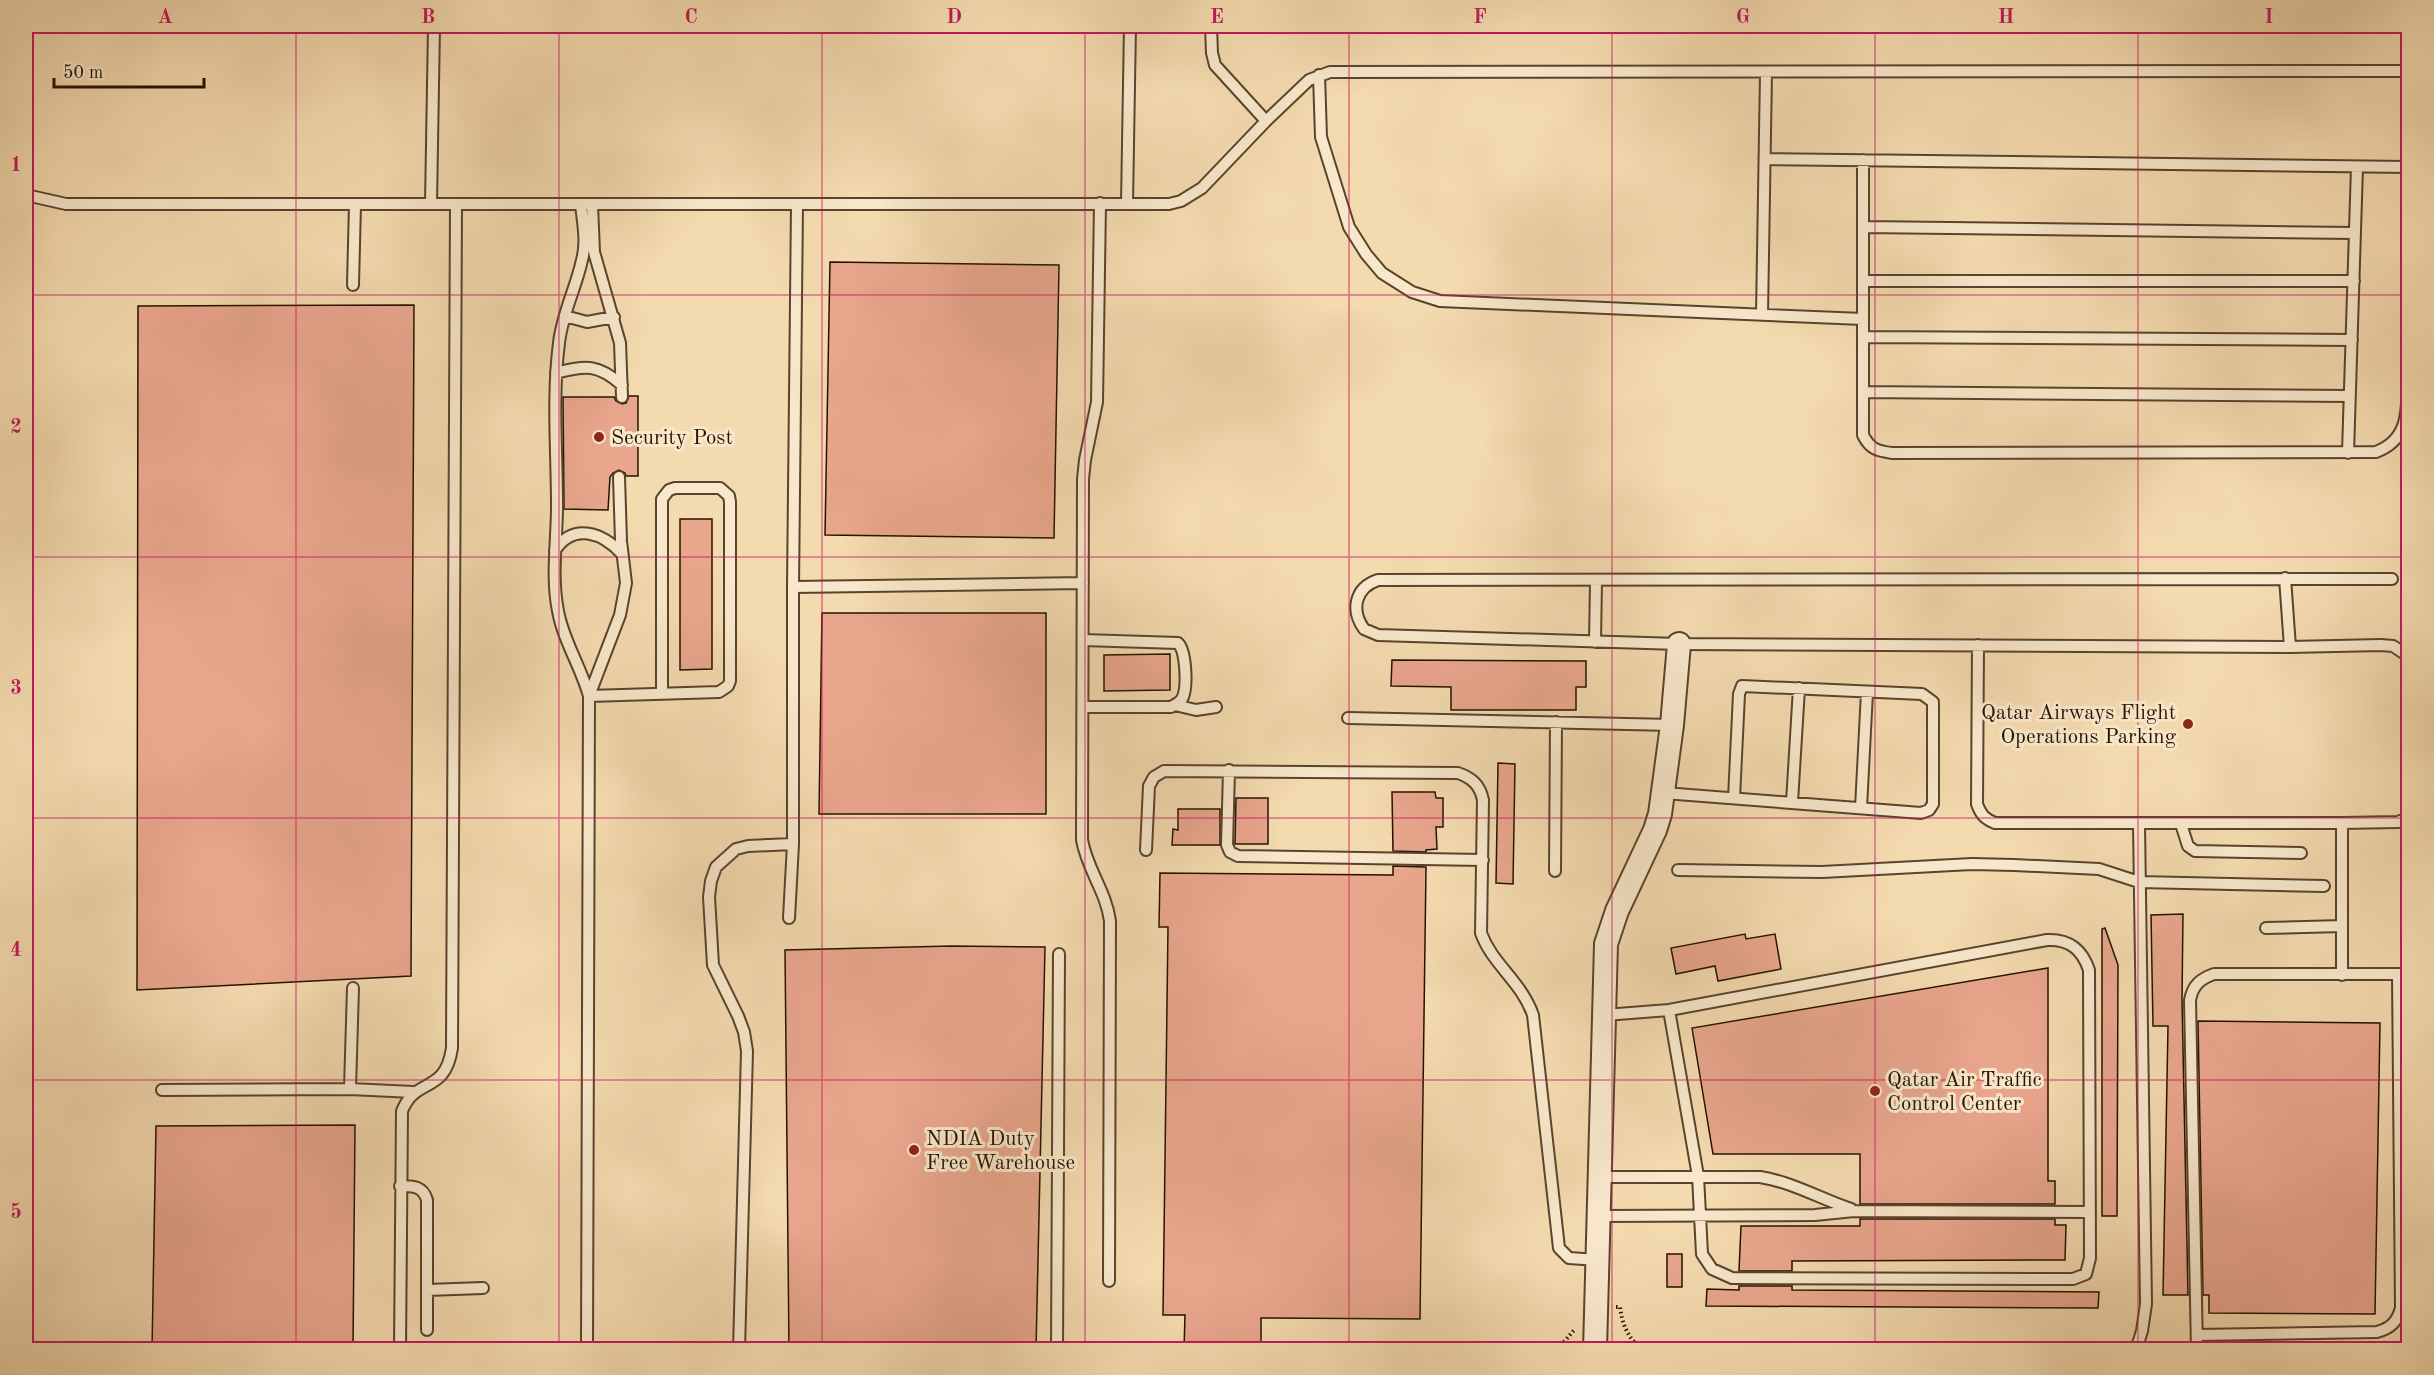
<svg xmlns="http://www.w3.org/2000/svg" width="2434" height="1375" viewBox="0 0 2434 1375" font-family="'Old Standard TT',serif">
	<style>
		.building { fill: #e9a68d; stroke: #241200; stroke-width: 1.5 }
		.lines { fill: none; stroke-linecap: round; stroke-linejoin: round }
		.lane-casing { stroke: #58442c; stroke-width: 14 }
		.street-casing { stroke: #58442c; stroke-width: 26 }
		.path { stroke: #241200; stroke-width: 4; stroke-dasharray: 1.5 3; stroke-linecap: butt }
		.lane { stroke: #f8e7cb; stroke-width: 10 }
		.street { stroke: #f8e7cb; stroke-width: 22 }
		.grid { fill: none; stroke: #c2185b; stroke-width: 1.5; stroke-opacity: 0.55 }
		.poi-dot { fill: #8f2418; stroke: #f8e7cb; stroke-width: 2 }
		.labels { text-anchor: middle; stroke-width: 6; stroke-linejoin: round; paint-order: stroke }
		.poi-label { font-size: 21px; fill: #241200; stroke: #f8e7cb; text-anchor: start }
		.neatline { fill: none; stroke: #c2185b; stroke-width: 2 }
		.grid-label { font-size: 20px; text-anchor: middle; font-weight: bold; fill: #c2185b }
	</style>
	<rect width="100%" height="100%" fill="#f4daaf"/>
	<filter id="stains"><feTurbulence type="fractalNoise" baseFrequency=".00333" numOctaves="4"/><feColorMatrix values="0 0 0 0 .2 0 0 0 0 .09 0 0 0 0 .02 0 0 0 .5 -.17"/></filter>
	<radialGradient id="worn" r=".72"><stop offset=".6" stop-color="#630" stop-opacity="0"/><stop offset="1" stop-color="#630" stop-opacity=".3"/></radialGradient>
	<path class="building" d="M 830,262 L 1059,265 L 1054,538 L 825,535 Z
		M 414,305 L 411,976 L 137,990 L 138,306 Z
		M 629,396 L 638,396 L 638,476 L 626,476 L 625,473 L 619,470 L 613,473 L 610,477 L 608,510 L 564,509 L 563,397 L 614,397 L 616,401 L 622,404 L 626,403 Z
		M 680,519 L 712,519 L 712,669 L 680,670 Z
		M 822,613 L 1046,613 L 1046,814 L 819,814 Z
		M 1170,654 L 1170,690 L 1104,691 L 1104,655 Z
		M 1392,660 L 1586,661 L 1586,687 L 1576,687 L 1576,710 L 1451,710 L 1451,687 L 1391,686 Z
		M 1498,763 L 1515,764 L 1513,884 L 1496,883 Z
		M 1392,792 L 1435,792 L 1436,798 L 1443,798 L 1443,827 L 1436,827 L 1437,849 L 1426,850 L 1426,852 L 1393,851 Z
		M 1236,798 L 1268,798 L 1268,844 L 1235,844 Z
		M 1178,809 L 1220,809 L 1220,845 L 1172,845 L 1173,829 L 1178,830 Z
		M 1393,866 L 1426,867 L 1420,1319 L 1261,1318 L 1261,1350 L 1184,1350 L 1185,1315 L 1163,1315 L 1168,927 L 1159,927 L 1160,873 L 1393,875 Z
		M 2183,914 L 2182,1000 L 2188,1295 L 2163,1295 L 2168,1026 L 2153,1026 L 2151,915 Z
		M 2105,928 L 2118,965 L 2117,1216 L 2102,1216 L 2102,929 Z
		M 1745,934 L 1746,939 L 1775,934 L 1781,969 L 1718,981 L 1715,966 L 1676,974 L 1671,948 Z
		M 952,946 L 1045,947 L 1036,1350 L 789,1350 L 785,950 Z
		M 2048,968 L 2048,1181 L 2055,1181 L 2055,1204 L 1860,1204 L 1860,1154 L 1713,1154 L 1692,1028 Z
		M 2198,1021 L 2380,1023 L 2375,1314 L 2209,1313 L 2209,1295 L 2203,1295 Z
		M 355,1125 L 353,1350 L 152,1350 L 156,1126 Z
		M 1860,1219 L 2055,1219 L 2055,1225 L 2066,1225 L 2065,1260 L 1792,1261 L 1792,1271 L 1739,1271 L 1741,1226 L 1860,1226 Z
		M 1667,1254 L 1682,1254 L 1682,1287 L 1667,1287 Z
		M 1739,1286 L 1792,1286 L 1792,1290 L 2099,1292 L 2098,1308 L 1706,1306 L 1707,1289 L 1739,1290 Z"/>
	<g class="lines">
		<defs>
			<path id="lane" d="M 1211,26 L 1212,53 L 1215,65 L 1266,121
				M 1319,75 L 1321,137 L 1349,227 L 1366,254 L 1382,273 L 1412,292 L 1440,301 L 1863,319
				M 1766,159 L 2408,167
				M 1863,160 L 1863,435 C 1870,449 1877,451 1892,453 L 2376,452 C 2408,440 2407,413 2408,384
				M 26,195 L 66,204 L 1169,204 L 1181,201 L 1202,188 L 1266,121 L 1309,80 L 1330,72 L 2408,71
				M 1100,203 L 1097,402 L 1085,460 L 1083,479 L 1082,840 C 1087,869 1106,891 1110,921 L 1109,1281
				M 1127,203 L 1130,26
				M 431,204 L 434,26
				M 581,205 C 583,223 587,242 582,260 C 576,288 562,314 559,343 C 552,397 557,452 557,506 C 557,541 551,576 558,611 C 563,640 581,667 589,696 L 587,1350
				M 592,205 L 594,252 L 620,343 L 622,397
				M 1864,227 L 2355,233
				M 1863,281 L 2354,281
				M 353,285 L 355,204
				M 1762,315 L 1766,73
				M 565,316 L 587,322 L 614,317
				M 1863,337 L 2352,340
				M 556,373 C 586,365 598,364 622,385
				M 1863,392 L 2350,396
				M 2348,453 L 2357,167
				M 555,550 C 574,522 603,533 622,554
				M 2285,578 L 2290,647
				M 2392,579 L 1378,580 C 1354,588 1351,611 1364,629 L 1378,635 L 1679,644 L 2290,647 L 2381,645 L 2393,646 L 2408,656
				M 793,587 L 1083,583
				M 1083,640 L 1178,643 C 1186,651 1188,688 1182,699 C 1179,703 1175,705 1171,707 L 1083,707
				M 1595,642 L 1596,581
				M 1978,645 L 1977,804 C 1981,815 1985,819 1995,823 L 2342,823 L 2398,822 L 2408,818
				M 589,696 L 719,692 L 728,686 L 730,681 L 730,502 L 729,496 L 720,488 L 675,488 L 669,490 L 662,499 L 662,692
				M 589,696 L 620,615 L 626,583 L 621,541 L 619,477
				M 1175,705 L 1196,710 L 1216,707
				M 1348,718 L 1672,725
				M 1229,770 L 1227,845 L 1230,852 L 1238,856 L 1483,860
				M 1664,793 L 1921,813 L 1929,810 L 1933,804 L 1933,702 L 1922,694 L 1742,686 L 1739,694 L 1734,798
				M 1792,802 L 1799,688
				M 1861,808 L 1867,692
				M 2342,823 L 2342,975
				M 2181,824 L 2188,846 L 2195,851 L 2301,853
				M 1146,850 L 1149,786 L 1154,777 L 1164,771 L 1458,773 C 1472,778 1480,785 1483,800 L 1481,933 C 1492,964 1521,981 1533,1015 L 1559,1248 L 1569,1258 L 1598,1260
				M 1678,870 L 1822,872 L 1972,864 L 2014,865 L 2099,869 L 2139,882 L 2324,886
				M 1555,871 L 1556,722
				M 789,918 L 793,844
				M 2266,928 L 2342,926
				M 1605,1015 L 1669,1010 L 2047,940 C 2069,939 2082,949 2089,970 L 2090,1258 L 2086,1274 L 2073,1279 L 1732,1278 L 1712,1269 L 1702,1254 L 1698,1176 L 1669,1010
				M 350,1089 L 353,988
				M 162,1090 L 350,1089 L 413,1092
				M 1600,1177 L 1760,1177 C 1792,1182 1821,1199 1851,1209
				M 400,1186 C 413,1186 423,1186 427,1200 L 427,1330
				M 1599,1216 L 1815,1215 L 1854,1211 L 2089,1212
				M 427,1290 L 483,1288
				M 2197,1335 L 2377,1332 C 2391,1328 2397,1322 2401,1308 L 2398,974
				M 400,1350 L 402,1111 C 416,1076 445,1095 452,1048 L 456,204
				M 739,1350 L 747,1051 L 744,1032 L 738,1016 L 713,965 L 709,897 L 711,881 L 716,867 L 736,849 L 748,846 L 793,844 L 793,587 L 797,205
				M 1057,1350 L 1059,954
				M 2136,1350 L 2142,1331 L 2146,1304 L 2139,825
				M 2197,1350 L 2190,1000 C 2193,985 2200,979 2214,974 L 2408,974"/>
			<path id="street" d="M 1595,1350 L 1606,944 L 1617,911 L 1655,830 L 1660,814 L 1672,725 L 1679,644"/>
		</defs>
		<use href="#lane" class="lane-casing"/>
		<use href="#street" class="street-casing"/>
		<path class="path" d="M 1616,1307 L 1620,1307 C 1622,1324 1629,1342 1645,1350
			M 1553,1350 L 1563,1343 L 1575,1329"/>
		<use href="#lane" class="lane"/>
		<use href="#street" class="street"/>
	</g>
	<path class="grid" d="M 296,26 L 296,1350M 559,26 L 559,1350M 822,26 L 822,1350M 1085,26 L 1085,1350M 1349,26 L 1349,1350M 1612,26 L 1612,1350M 1875,26 L 1875,1350M 2138,26 L 2138,1350M 26,295 L 2408,295M 26,557 L 2408,557M 26,818 L 2408,818M 26,1080 L 2408,1080"/>
	<g class="poi-dot">
		<circle cx="599" cy="437" r="6"/>
		<circle cx="2188" cy="724" r="6"/>
		<circle cx="1875" cy="1091" r="6"/>
		<circle cx="914" cy="1150" r="6"/>
	</g>
	<g class="labels">
		<g class="poi-label">
			<text x="611" y="444">Security Post</text>
			<text x="2176" y="719" text-anchor="end">Qatar Airways Flight<tspan x="2176" dy="24">Operations Parking</tspan></text>
			<text x="1887" y="1086">Qatar Air Traffic<tspan x="1887" dy="24">Control Center</tspan></text>
			<text x="926" y="1145">NDIA Duty<tspan x="926" dy="24">Free Warehouse</tspan></text>
		</g>
	</g>
	<rect width="2434" height="1375" fill="none" stroke="#f4daaf" stroke-width="66"/>
	<path d="M54 78v9h150v-9" fill="none" stroke="#241200" stroke-width="3"/>
	<text x="63" y="78" font-size="18" fill="#241200" stroke="#f8e7cb" stroke-width="4.5" paint-order="stroke">50 m</text>
	<rect x="33" y="33" width="2368" height="1309" class="neatline"/>
	<g class="grid-label">
		<text x="165" y="23">A</text>
		<text x="428" y="23">B</text>
		<text x="691" y="23">C</text>
		<text x="954" y="23">D</text>
		<text x="1217" y="23">E</text>
		<text x="1480" y="23">F</text>
		<text x="1743" y="23">G</text>
		<text x="2006" y="23">H</text>
		<text x="2269" y="23">I</text>
		<text x="16" y="171">1</text>
		<text x="16" y="433">2</text>
		<text x="16" y="694">3</text>
		<text x="16" y="956">4</text>
		<text x="16" y="1218">5</text>
	</g>
	<rect width="100%" height="100%" filter="url(#stains)"/>
	<rect width="100%" height="100%" fill="url(#worn)"/>
</svg>
